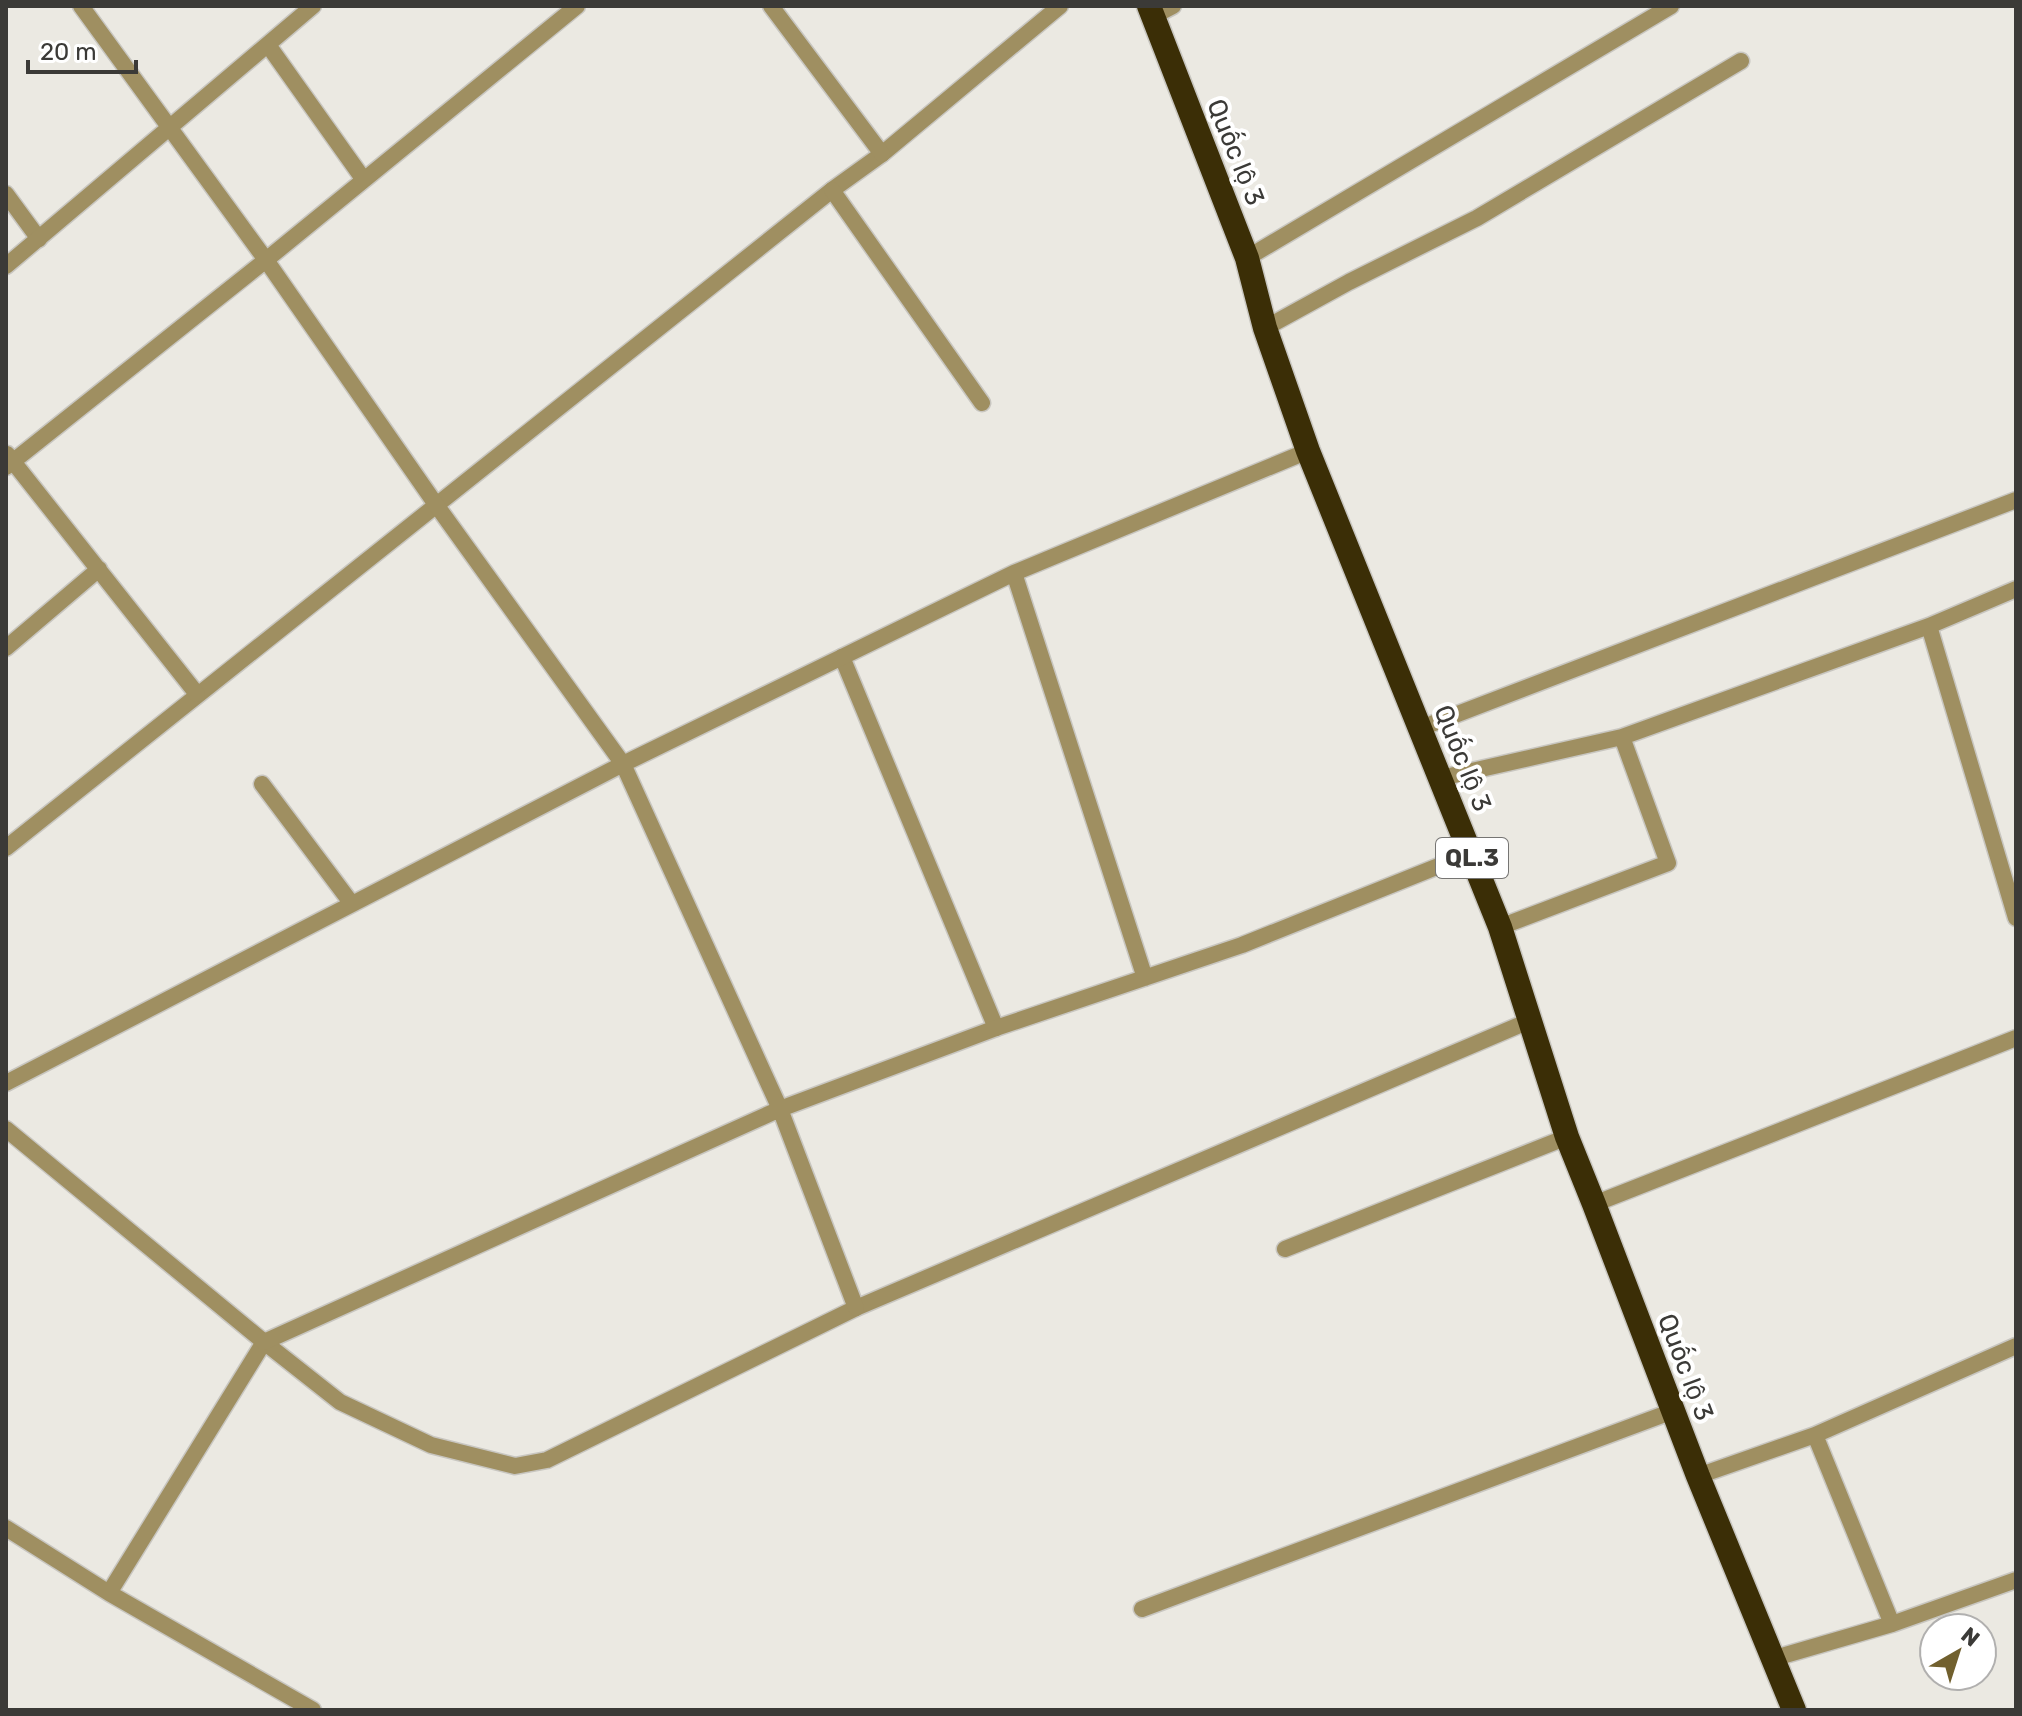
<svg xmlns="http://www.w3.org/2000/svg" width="2022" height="1716" viewBox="0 0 2022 1716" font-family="Rubik,sans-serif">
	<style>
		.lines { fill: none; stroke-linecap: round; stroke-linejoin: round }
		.lane-casing { stroke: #c8c6c0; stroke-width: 19 }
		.street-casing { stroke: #c8c6c0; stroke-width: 19 }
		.highway-casing { stroke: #c8c6c0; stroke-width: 27 }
		.lane { stroke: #9f8f61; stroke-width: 16 }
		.street { stroke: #9f8f61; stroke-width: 16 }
		.highway { stroke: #3b2e06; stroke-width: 24 }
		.labels { text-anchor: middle; stroke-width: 8; stroke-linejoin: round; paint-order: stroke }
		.shield { fill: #fff; stroke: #767573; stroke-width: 2 }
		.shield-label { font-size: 24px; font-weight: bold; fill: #3b3a37 }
		.street-label { font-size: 26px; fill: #3b3a37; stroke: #fff }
	</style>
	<rect width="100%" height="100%" fill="#ebe9e2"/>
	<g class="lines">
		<defs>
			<path id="lane" d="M 6,194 L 39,239
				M 1265,328 L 1349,282 L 1477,218 L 1741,61
				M 1929,626 L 2016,918
				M 842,657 L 996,1028
				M 1421,728 L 2016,500
				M 1441,778 L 1622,737
				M 6,848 L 832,190 L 882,154 L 1060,6
				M 1500,927 L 1668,863 L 1622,737 L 1929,626 L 2016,589
				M 1594,1204 L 2016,1038
				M 1285,1249 L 1567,1137
				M 1815,1435 L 1892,1624
				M 1698,1476 L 1815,1435 L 2016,1346
				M 6,1528 L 109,1593 L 313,1710
				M 109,1593 L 264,1342 L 340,1402 L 431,1445 L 515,1466 L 547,1460 L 856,1308 L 1529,1021
				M 1142,1609 L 1673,1411
				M 1775,1658 L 1892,1624 L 2016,1580"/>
			<path id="street" d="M 81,6 L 266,260 L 437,506 L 623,764 L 780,1109 L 856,1308
				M 771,6 L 882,154
				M 1152,17 L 1173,6
				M 268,45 L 364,180
				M 832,190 L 982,403
				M 1247,258 L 1671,6
				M 6,266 L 313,6
				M 7,454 L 197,694
				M 6,467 L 266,260 L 577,6
				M 1014,573 L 1145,978
				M 6,648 L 99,569
				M 262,784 L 352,904
				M 6,1083 L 623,764 L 1014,573 L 1308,451
				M 6,1129 L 264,1342 L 780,1109 L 996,1028 L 1242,945 L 1471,853"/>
			<path id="highway" d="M 1149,6 L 1247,258 L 1265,328 L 1308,451 L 1500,927 L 1567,1137 L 1594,1204 L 1698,1476 L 1794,1710"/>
		</defs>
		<use href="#lane" class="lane-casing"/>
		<use href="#street" class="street-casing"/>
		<use href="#highway" class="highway-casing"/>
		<use href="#lane" class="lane"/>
		<use href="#street" class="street"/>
		<use href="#highway" class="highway"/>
	</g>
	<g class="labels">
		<rect class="shield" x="1436" y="838" width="72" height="40" rx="6"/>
		<g class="shield-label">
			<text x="1472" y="866">QL.3</text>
		</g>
		<g class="street-label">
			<text transform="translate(1236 152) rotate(68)" y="9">Quốc lộ 3</text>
			<text transform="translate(1463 758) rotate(68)" y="9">Quốc lộ 3</text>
			<text transform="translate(1686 1367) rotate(69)" y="9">Quốc lộ 3</text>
		</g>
	</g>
	<rect width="2022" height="1716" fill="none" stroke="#3b3a37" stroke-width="16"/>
	<g transform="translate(1958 1652) rotate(39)"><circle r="38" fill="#ffffff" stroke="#b1b0af" stroke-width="2"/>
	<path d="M0-6L14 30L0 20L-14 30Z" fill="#71602e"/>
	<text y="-12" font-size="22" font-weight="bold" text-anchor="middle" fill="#3b3a37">N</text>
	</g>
	<path d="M28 60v12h108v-12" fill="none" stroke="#3b3a37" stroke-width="4"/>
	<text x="40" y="60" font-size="24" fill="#3b3a37" stroke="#ffffff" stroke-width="6" paint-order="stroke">20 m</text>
</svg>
